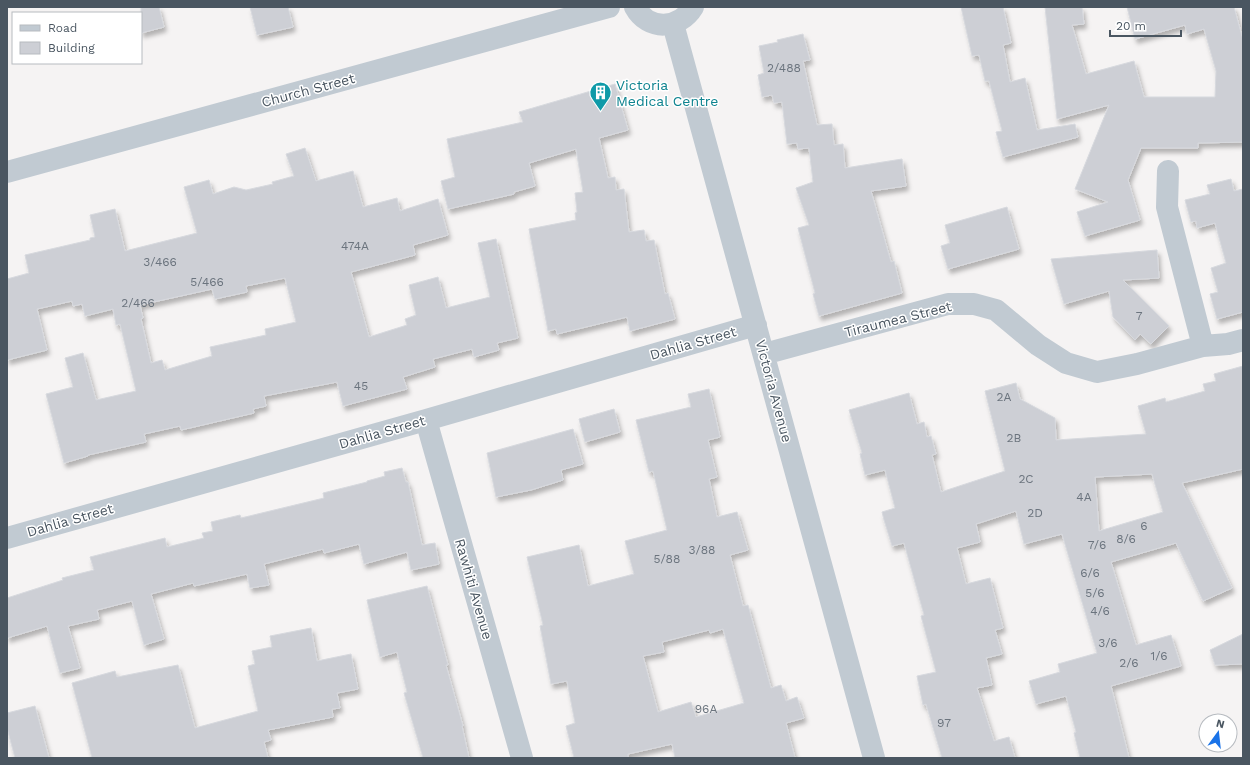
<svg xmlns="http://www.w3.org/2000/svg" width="1250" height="765" viewBox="0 0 1250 765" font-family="'Work Sans',sans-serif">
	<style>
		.building { fill: #cdcfd5; stroke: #d7d9de; fill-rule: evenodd; filter: url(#shadow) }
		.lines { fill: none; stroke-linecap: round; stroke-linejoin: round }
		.minor { stroke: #c1cad2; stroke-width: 22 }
		.labels { text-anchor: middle; stroke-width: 3; stroke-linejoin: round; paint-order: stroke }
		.number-label { font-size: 12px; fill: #6b747e }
		.culture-label { font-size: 14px; fill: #0d838f; stroke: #fff; text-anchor: start }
		.street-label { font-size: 14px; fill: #4a5661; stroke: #fff }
	</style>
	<defs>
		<filter id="shadow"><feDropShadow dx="2.5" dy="4.5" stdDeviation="2" flood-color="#0004"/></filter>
	</defs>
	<rect width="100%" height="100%" fill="#f5f3f3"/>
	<path class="building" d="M 141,7 L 159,7 L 164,27 L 141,33 Z
		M 250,7 L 288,7 L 293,27 L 257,35 Z
		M 961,7 L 1003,7 L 1011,43 L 1003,45 L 1010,82 L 1025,78 L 1037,130 L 1075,124 L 1078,137 L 1003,157 L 996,132 L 1002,131 L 989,81 L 985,81 L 979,55 L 972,56 Z
		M 1045,7 L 1082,7 L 1084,24 L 1072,25 L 1086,74 L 1134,61 L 1144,97 L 1215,97 L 1216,71 L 1204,29 L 1187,34 L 1185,25 L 1135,39 L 1127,7 L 1234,7 L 1243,40 L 1243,142 L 1198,143 L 1198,148 L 1141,148 L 1128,180 L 1140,220 L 1085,236 L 1077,212 L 1108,202 L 1075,189 L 1109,105 L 1057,119 Z
		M 803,34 L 810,60 L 803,61 L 817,125 L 832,124 L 834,145 L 843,144 L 845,168 L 902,159 L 906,186 L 871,191 L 891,262 L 894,261 L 902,293 L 819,316 L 813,294 L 815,293 L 798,228 L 809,225 L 796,188 L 813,182 L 809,148 L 798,149 L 797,143 L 787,144 L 782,102 L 774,103 L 772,95 L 762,97 L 758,75 L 764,73 L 759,46 L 778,42 L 777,40 Z
		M 615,84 L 628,130 L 599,138 L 608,178 L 615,177 L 616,190 L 624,189 L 629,232 L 644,230 L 646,241 L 654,240 L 665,294 L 668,293 L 675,319 L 630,331 L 627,317 L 557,334 L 556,329 L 548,331 L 529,229 L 576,220 L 575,213 L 577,212 L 575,193 L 583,192 L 576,149 L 529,163 L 535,186 L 514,192 L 514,194 L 448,209 L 441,181 L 455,177 L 447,139 L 523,122 L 519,112 Z
		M 305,148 L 316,181 L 353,171 L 363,207 L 397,198 L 400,211 L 438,199 L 448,235 L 413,245 L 415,255 L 351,272 L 369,337 L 407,325 L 405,319 L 416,315 L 409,285 L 438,277 L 446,308 L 490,297 L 478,243 L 496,239 L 518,338 L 497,343 L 499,350 L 474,357 L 472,349 L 433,359 L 435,367 L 403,377 L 407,389 L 343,406 L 337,382 L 264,396 L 266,406 L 253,409 L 254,413 L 181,430 L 180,426 L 144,434 L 146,442 L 88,455 L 88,456 L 64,463 L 46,394 L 73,387 L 65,358 L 83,353 L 96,400 L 136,391 L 120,324 L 116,325 L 113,309 L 85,316 L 82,304 L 73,306 L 72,301 L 37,309 L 47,350 L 7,360 L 7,279 L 29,273 L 25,255 L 90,240 L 90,238 L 95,237 L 90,215 L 115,209 L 125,251 L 197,233 L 184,187 L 209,180 L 213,194 L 234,187 L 246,190 L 273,184 L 272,182 L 294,176 L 286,154 ZM 285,278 L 296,322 L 265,329 L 266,335 L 210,347 L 212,356 L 165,370 L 162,360 L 151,363 L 141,319 L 143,318 L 140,305 L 212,289 L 215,299 L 247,292 L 246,286 Z
		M 1231,179 L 1234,191 L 1243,189 L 1243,312 L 1217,319 L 1210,294 L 1218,292 L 1211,268 L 1226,263 L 1215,223 L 1197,228 L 1196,221 L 1191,222 L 1185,200 L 1210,194 L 1207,185 Z
		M 1007,207 L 1019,249 L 948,269 L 941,246 L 950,243 L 945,225 Z
		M 1157,250 L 1159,278 L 1123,280 L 1169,326 L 1151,344 L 1140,334 L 1135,340 L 1113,317 L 1109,291 L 1064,304 L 1051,259 Z
		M 1243,366 L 1243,469 L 1182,483 L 1232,588 L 1203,601 L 1176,543 L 1111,562 L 1136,645 L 1171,635 L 1181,666 L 1111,686 L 1129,758 L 1080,758 L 1074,733 L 1076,732 L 1066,696 L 1036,704 L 1029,681 L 1060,672 L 1058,664 L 1097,653 L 1062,534 L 1024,544 L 1016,511 L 976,524 L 980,542 L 957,548 L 966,584 L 990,578 L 997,605 L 1003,628 L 995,630 L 1002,654 L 986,658 L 992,685 L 977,688 L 994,741 L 1009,737 L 1015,758 L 942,758 L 926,704 L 923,705 L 917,676 L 936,672 L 921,616 L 924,615 L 904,543 L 892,546 L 884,520 L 882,512 L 895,508 L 885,470 L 865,475 L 860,454 L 862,453 L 849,410 L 909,393 L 917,424 L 924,422 L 927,437 L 931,436 L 936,454 L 932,455 L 941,492 L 1005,471 L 985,391 L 1016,383 L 1020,399 L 1055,418 L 1056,440 L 1146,434 L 1138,406 L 1165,398 L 1166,402 L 1205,391 L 1203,384 L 1216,381 L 1214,374 ZM 1152,474 L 1163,512 L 1099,531 L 1095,477 Z
		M 709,389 L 720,437 L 708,440 L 717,477 L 709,479 L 717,517 L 737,512 L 748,550 L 730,555 L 743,606 L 748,605 L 771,688 L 781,685 L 786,701 L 797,697 L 804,718 L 786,723 L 795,758 L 675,758 L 672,744 L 628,754 L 628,758 L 574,758 L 566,726 L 575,723 L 567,681 L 551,684 L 540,626 L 543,625 L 527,557 L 579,545 L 588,586 L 634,574 L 625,541 L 667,530 L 653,471 L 649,472 L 636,420 L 691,407 L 688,394 ZM 723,629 L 744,703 L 696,717 L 691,702 L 658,712 L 643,656 L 664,652 L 662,642 L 709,630 L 710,633 Z
		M 614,409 L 620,432 L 585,442 L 579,419 Z
		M 573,429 L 583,464 L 561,470 L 563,480 L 531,490 L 496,497 L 487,453 Z
		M 402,468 L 406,482 L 408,482 L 422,545 L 435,543 L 439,564 L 411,570 L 407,552 L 364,564 L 359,544 L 324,553 L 323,549 L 264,564 L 269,585 L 250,588 L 247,574 L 194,586 L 193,583 L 151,594 L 164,639 L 144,645 L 132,601 L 97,610 L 99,619 L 68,626 L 80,668 L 60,673 L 47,626 L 7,638 L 7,598 L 63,580 L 62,578 L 94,570 L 90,557 L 165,538 L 167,547 L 204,538 L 202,533 L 213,531 L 211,522 L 240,515 L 241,518 L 324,498 L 323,493 L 367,482 L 367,481 L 385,476 L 384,472 Z
		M 427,586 L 448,665 L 446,665 L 463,726 L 462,726 L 469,758 L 423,758 L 404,693 L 407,692 L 397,652 L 380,657 L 367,600 Z
		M 311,628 L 317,661 L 351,654 L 358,689 L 337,693 L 340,708 L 332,709 L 333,717 L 268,730 L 271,740 L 264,742 L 268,758 L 92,758 L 72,683 L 115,671 L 117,677 L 178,665 L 195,728 L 258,711 L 248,666 L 255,664 L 252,651 L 272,647 L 270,636 Z
		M 1243,634 L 1243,664 L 1215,665 L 1210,650 Z
		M 35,706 L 49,758 L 15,758 L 7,728 L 7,713 Z"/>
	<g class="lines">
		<path class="minor" d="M 635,7 C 648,31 679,30 693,7
			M 673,24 L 874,758
			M 1168,171 L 1167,207 L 1203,346
			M 7,172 L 609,7
			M 764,354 L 948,304 L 974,304 L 996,310 L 1038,345 L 1066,363 L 1097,372 L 1137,364 L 1203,346 L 1228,344 L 1243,340
			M 426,420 L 522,758
			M 7,538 L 426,420 L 756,325"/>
	</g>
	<defs>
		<symbol id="building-pin" viewBox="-11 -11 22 30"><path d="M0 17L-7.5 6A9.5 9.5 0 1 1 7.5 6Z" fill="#0f9aa8" stroke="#fff"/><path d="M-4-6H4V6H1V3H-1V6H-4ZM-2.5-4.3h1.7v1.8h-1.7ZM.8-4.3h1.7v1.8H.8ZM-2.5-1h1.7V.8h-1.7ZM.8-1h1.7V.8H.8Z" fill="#fff"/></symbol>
	</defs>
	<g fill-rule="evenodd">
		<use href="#building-pin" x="588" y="80" width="25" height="34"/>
	</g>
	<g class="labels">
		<g class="number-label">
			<text x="784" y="72">2/488</text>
			<text x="355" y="250">474A</text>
			<text x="160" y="266">3/466</text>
			<text x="207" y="286">5/466</text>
			<text x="138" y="307">2/466</text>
			<text x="1139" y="320">7</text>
			<text x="361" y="390">45</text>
			<text x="1004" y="401">2A</text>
			<text x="1014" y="442">2B</text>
			<text x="1026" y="483">2C</text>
			<text x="1084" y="501">4A</text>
			<text x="1035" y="517">2D</text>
			<text x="1144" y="530">6</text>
			<text x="1126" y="543">8/6</text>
			<text x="1097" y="549">7/6</text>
			<text x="702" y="554">3/88</text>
			<text x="667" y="563">5/88</text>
			<text x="1090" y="577">6/6</text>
			<text x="1095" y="597">5/6</text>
			<text x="1100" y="615">4/6</text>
			<text x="1108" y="647">3/6</text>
			<text x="1159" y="660">1/6</text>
			<text x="1129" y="667">2/6</text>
			<text x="706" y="713">96A</text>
			<text x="944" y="727">97</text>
		</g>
		<g class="culture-label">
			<text x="616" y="90">Victoria<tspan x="616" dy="16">Medical Centre</tspan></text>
		</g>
		<g class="street-label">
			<text transform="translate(308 90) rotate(-15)" y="5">Church Street</text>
			<text transform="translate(898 319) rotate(-14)" y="5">Tiraumea Street</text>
			<text transform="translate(693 343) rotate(-16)" y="5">Dahlia Street</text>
			<text transform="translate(774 391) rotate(75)" y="5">Victoria Avenue</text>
			<text transform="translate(382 432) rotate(-16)" y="5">Dahlia Street</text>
			<text transform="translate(70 520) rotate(-16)" y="5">Dahlia Street</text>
			<text transform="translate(474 589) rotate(74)" y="5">Rawhiti Avenue</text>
		</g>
	</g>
	<rect width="1250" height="765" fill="none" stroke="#4a5661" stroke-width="16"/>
	<rect x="12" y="12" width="130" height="52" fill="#ffffff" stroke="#b7bbc0"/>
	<rect x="20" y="25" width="20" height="6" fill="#c1cad2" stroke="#b7bbc0"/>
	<text x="48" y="32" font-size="12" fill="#4a5661">Road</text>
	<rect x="20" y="42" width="20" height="12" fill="#cdcfd5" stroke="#b7bbc0"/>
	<text x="48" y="52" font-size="12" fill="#4a5661">Building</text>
	<g transform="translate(1218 733) rotate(15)"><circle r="19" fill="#ffffff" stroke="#b7bbc0"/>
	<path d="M0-3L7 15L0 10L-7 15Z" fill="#1a73e8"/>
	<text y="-6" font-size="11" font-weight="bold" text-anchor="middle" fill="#4a5661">N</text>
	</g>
	<path d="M1110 30v6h71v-6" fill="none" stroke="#4a5661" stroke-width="2"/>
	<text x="1116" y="30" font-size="12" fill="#4a5661" stroke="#ffffff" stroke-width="3" paint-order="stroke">20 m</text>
</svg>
